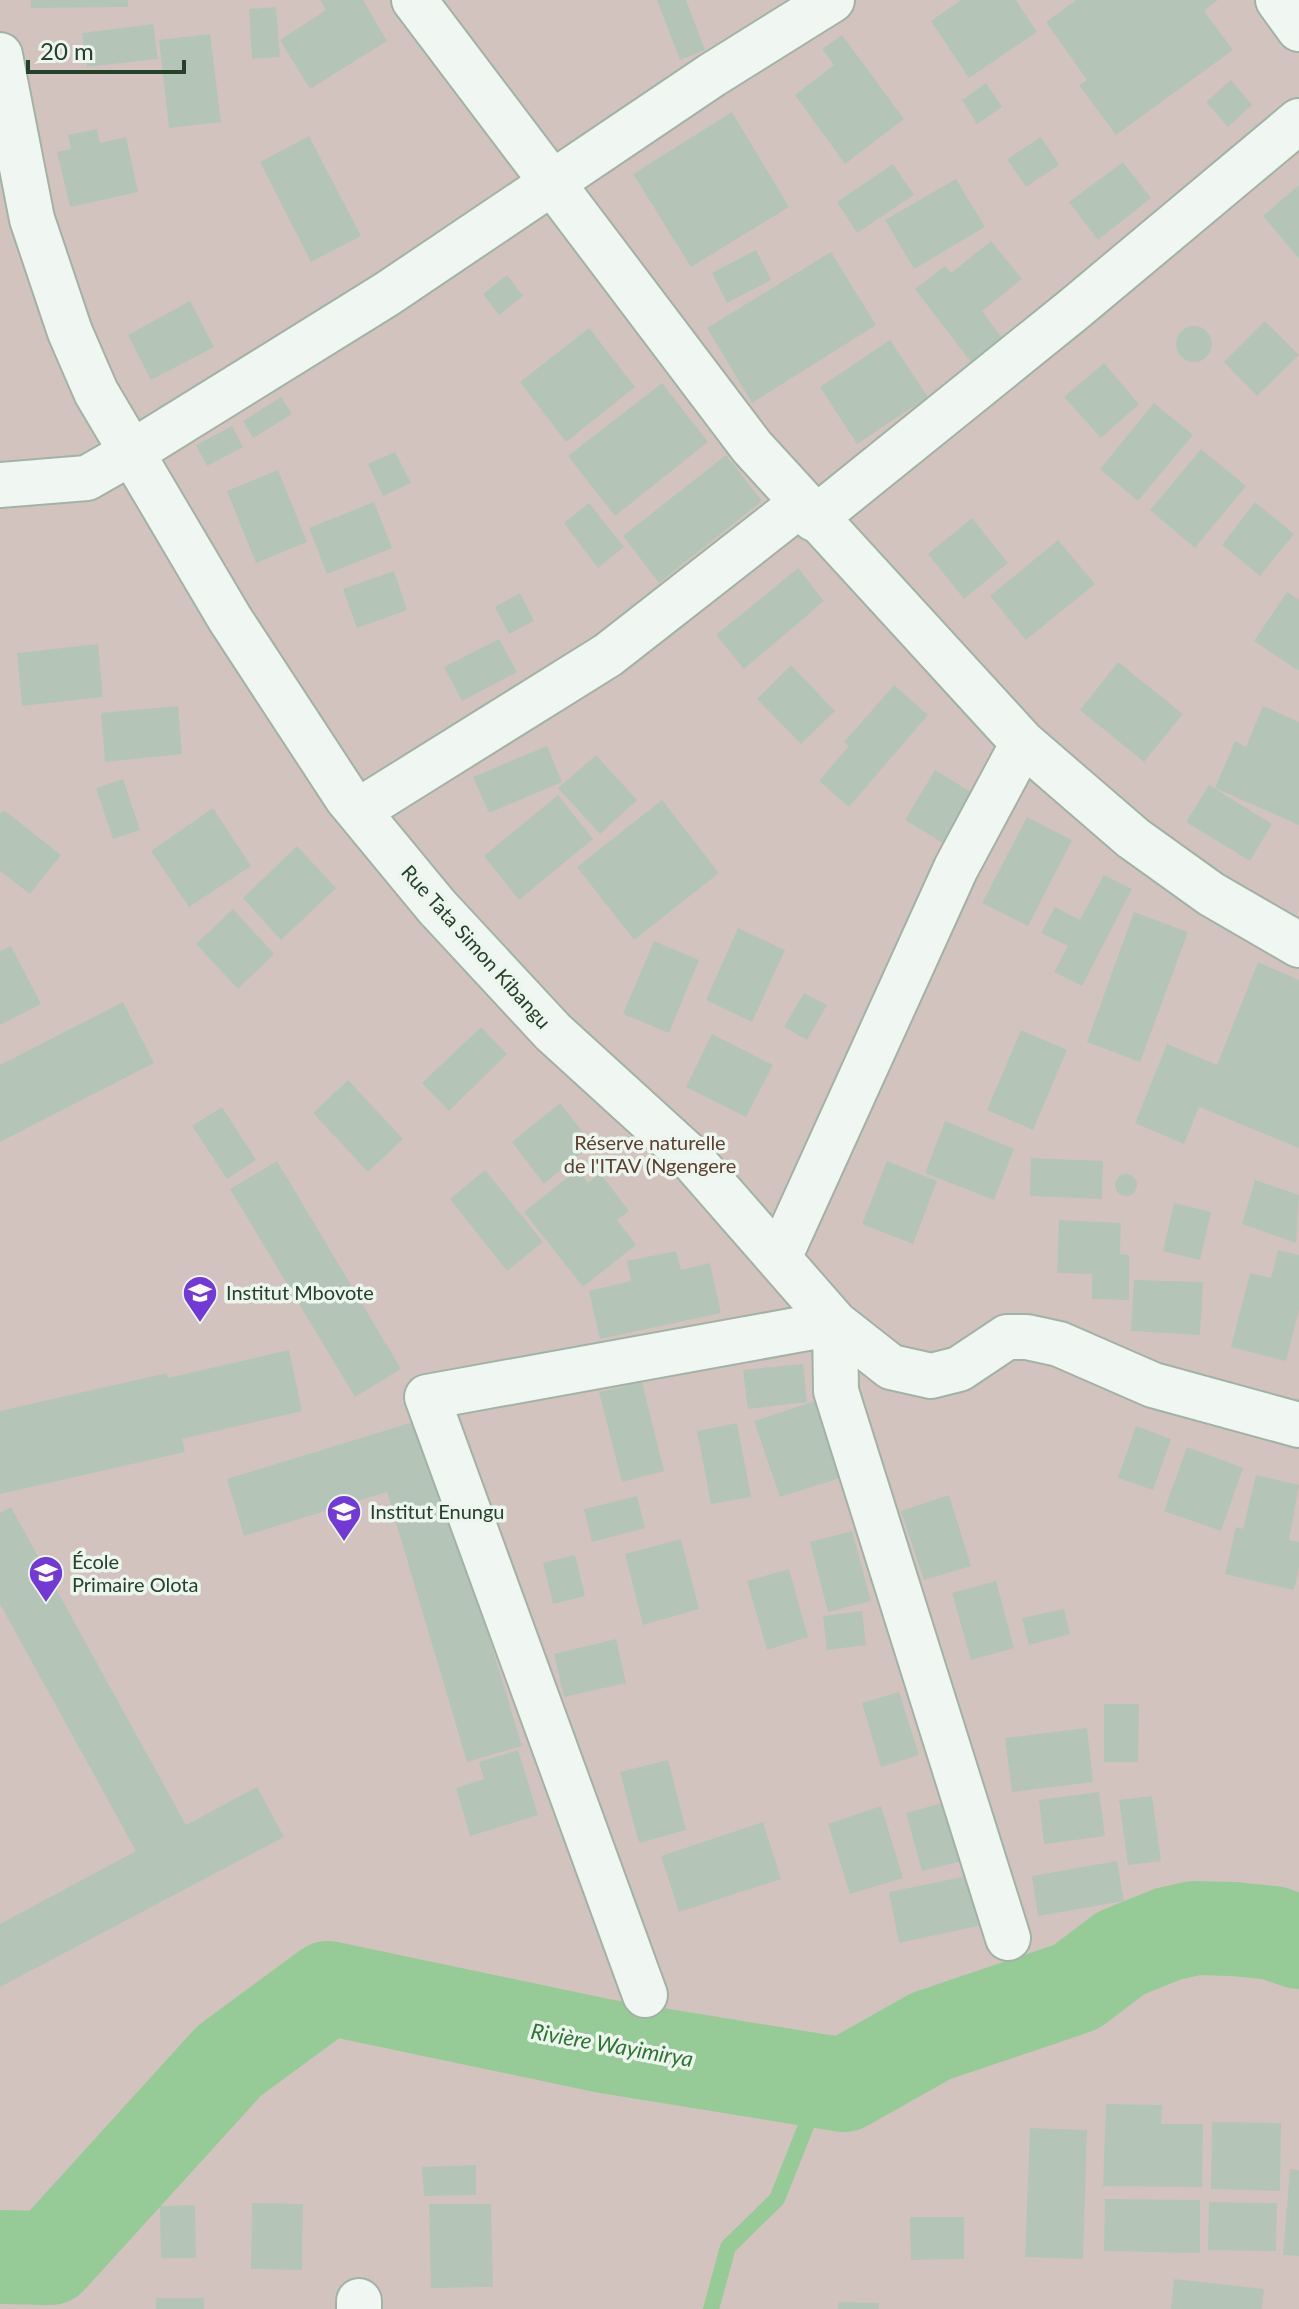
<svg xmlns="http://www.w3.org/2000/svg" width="1299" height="2309" viewBox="0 0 1299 2309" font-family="Lato,sans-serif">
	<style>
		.green { fill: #d3c3be }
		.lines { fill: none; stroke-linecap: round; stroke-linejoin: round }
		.stream { stroke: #96cb97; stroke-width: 16 }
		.river { stroke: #96cb97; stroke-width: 94 }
		.building { fill: #b4c5b7 }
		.minor-casing { stroke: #a2b2a5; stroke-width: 48 }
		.minor { stroke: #f0f6f1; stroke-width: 44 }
		.labels { text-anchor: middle; stroke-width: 7; stroke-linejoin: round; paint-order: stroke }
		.street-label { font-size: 20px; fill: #26402a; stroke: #edf6ee }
		.park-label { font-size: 20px; fill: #5c4032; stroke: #edf6ee }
		.poi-label { font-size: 20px; fill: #26402a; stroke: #edf6ee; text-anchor: start }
		.water-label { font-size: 22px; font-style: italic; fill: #2d7632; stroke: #edf6ee }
	</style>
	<rect width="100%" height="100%" fill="#dde8df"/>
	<path class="green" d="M 0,0 L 1299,0 L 1299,2309 L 0,2309 Z"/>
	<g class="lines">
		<path class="stream" d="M 711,2309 L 728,2247 L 777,2199 L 810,2116 L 844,2085"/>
		<path class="river" d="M 0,2257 L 50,2258 L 229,2061 L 328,1988 L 604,2046 L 844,2085 L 931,2036 L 1076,1987 L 1121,1953 L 1168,1934 L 1195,1928 L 1234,1929 L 1273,1933 L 1299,1942"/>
	</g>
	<path class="building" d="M 31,0 L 128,0 L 128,7 L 31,8 Z
		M 320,0 L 363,0 L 387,41 L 310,89 L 280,40 L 326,10 Z
		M 657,0 L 686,0 L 705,50 L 680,60 Z
		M 961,0 L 1016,0 L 1037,32 L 969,78 L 931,21 Z
		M 1076,0 L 1218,0 L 1204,11 L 1233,50 L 1116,135 L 1079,85 L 1087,80 L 1046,22 Z
		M 276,7 L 280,57 L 252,59 L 249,9 Z
		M 153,24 L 158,59 L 87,67 L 82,33 Z
		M 210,34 L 221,122 L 169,128 L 159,40 Z
		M 842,35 L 904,119 L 845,164 L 795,95 L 834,65 L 822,49 Z
		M 1231,80 L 1252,105 L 1228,127 L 1206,102 Z
		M 986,83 L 1002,107 L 977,124 L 962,100 Z
		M 732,112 L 789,207 L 691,267 L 633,174 Z
		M 97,129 L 100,143 L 126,137 L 138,192 L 70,207 L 57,152 L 71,149 L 68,135 Z
		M 309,136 L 361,236 L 311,262 L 260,162 Z
		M 1041,137 L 1059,165 L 1026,187 L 1007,159 Z
		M 1123,162 L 1151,198 L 1098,240 L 1069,202 Z
		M 893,164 L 914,195 L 857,233 L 837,202 Z
		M 956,179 L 985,227 L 914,269 L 885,220 Z
		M 1299,185 L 1299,259 L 1263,216 Z
		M 991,241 L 1022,279 L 982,311 L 1008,346 L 977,370 L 915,289 L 945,266 L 951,273 Z
		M 756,250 L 771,280 L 727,303 L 712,273 Z
		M 831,252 L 876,325 L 752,403 L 707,328 Z
		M 507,275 L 523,296 L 499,315 L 483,294 Z
		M 190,301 L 214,347 L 151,380 L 128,335 Z
		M 1265,321 L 1299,355 L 1257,396 L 1224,362 Z
		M1176 344a18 18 0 1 1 36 0a18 18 0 1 1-36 0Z
		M 589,328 L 635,387 L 566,442 L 520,382 Z
		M 890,340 L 928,397 L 857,444 L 820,387 Z
		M 1104,363 L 1139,404 L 1101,438 L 1064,397 Z
		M 662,383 L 708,442 L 615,516 L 568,456 Z
		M 281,397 L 292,414 L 253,438 L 243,421 Z
		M 1154,403 L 1193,435 L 1138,501 L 1100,469 Z
		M 232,426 L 243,447 L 207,466 L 196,445 Z
		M 1201,449 L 1246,486 L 1195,548 L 1150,510 Z
		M 395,452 L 411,483 L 383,496 L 368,464 Z
		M 726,455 L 762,501 L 659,583 L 623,536 Z
		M 278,470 L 307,542 L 256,563 L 227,491 Z
		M 374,502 L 392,548 L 327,574 L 309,528 Z
		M 1255,502 L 1294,534 L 1260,576 L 1222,545 Z
		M 589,503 L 624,547 L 598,568 L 564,523 Z
		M 972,518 L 1008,563 L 964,599 L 928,554 Z
		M 1058,540 L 1095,584 L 1026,640 L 990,596 Z
		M 798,568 L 824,601 L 744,669 L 716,635 Z
		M 394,571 L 407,610 L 357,628 L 343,589 Z
		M 1287,592 L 1299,600 L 1299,671 L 1254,641 Z
		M 520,593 L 534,621 L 509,634 L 495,607 Z
		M 499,639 L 517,672 L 462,701 L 444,667 Z
		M 98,644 L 103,697 L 22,706 L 17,653 Z
		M 1118,662 L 1183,714 L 1144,762 L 1080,710 Z
		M 791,665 L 835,711 L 801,744 L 757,699 Z
		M 894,685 L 928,715 L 849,807 L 819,781 L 849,746 L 844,742 Z
		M 178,706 L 182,754 L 105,762 L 101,713 Z
		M 1263,706 L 1299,722 L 1299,825 L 1215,788 L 1235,741 L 1246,747 Z
		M 547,746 L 562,782 L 489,813 L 473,777 Z
		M 596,755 L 637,800 L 600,834 L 558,788 Z
		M 935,770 L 981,798 L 951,848 L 905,820 Z
		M 123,779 L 140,830 L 113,839 L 96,788 Z
		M 1209,785 L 1272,824 L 1250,861 L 1186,822 Z
		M 558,795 L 593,839 L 519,900 L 484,856 Z
		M 662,800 L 719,873 L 634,940 L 577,867 Z
		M 213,808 L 251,866 L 189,907 L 151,851 Z
		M 4,810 L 61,855 L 30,894 L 0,871 L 0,814 Z
		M 1027,817 L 1072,840 L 1028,926 L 982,903 Z
		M 297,846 L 336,888 L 281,940 L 243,898 Z
		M 1104,875 L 1132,889 L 1082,986 L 1054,972 L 1068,946 L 1041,933 L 1055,907 L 1080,920 Z
		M 233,909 L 274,954 L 238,989 L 196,944 Z
		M 1134,912 L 1188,932 L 1140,1062 L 1087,1042 Z
		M 738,928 L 785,950 L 752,1022 L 706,1000 Z
		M 654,941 L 699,960 L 669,1033 L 623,1014 Z
		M 11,946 L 41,1004 L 0,1025 L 0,951 Z
		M 1258,962 L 1299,980 L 1299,1148 L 1199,1107 L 1184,1144 L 1135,1123 L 1167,1044 L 1217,1065 Z
		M 804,993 L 827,1005 L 807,1040 L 784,1027 Z
		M 123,1002 L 154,1063 L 0,1142 L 0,1065 Z
		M 481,1027 L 507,1054 L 449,1111 L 422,1083 Z
		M 1021,1030 L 1067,1050 L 1033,1130 L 987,1110 Z
		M 712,1034 L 773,1065 L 746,1117 L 686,1087 Z
		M 348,1080 L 403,1139 L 368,1172 L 313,1113 Z
		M 560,1103 L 592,1144 L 544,1184 L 512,1142 Z
		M 222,1107 L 256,1160 L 227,1179 L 192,1126 Z
		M 945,1121 L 1014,1149 L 994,1200 L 925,1173 Z
		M 1031,1158 L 1103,1161 L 1102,1199 L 1030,1196 Z
		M 277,1161 L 401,1369 L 355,1397 L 230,1189 Z
		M 887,1161 L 937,1181 L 913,1244 L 862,1224 Z
		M 578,1169 L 588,1183 L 600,1173 L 629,1211 L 617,1220 L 636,1245 L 583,1287 L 524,1212 Z
		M 485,1170 L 543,1242 L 507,1271 L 450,1199 Z
		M1115 1185a11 11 0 1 1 22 0a11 11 0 1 1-22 0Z
		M 1255,1180 L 1299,1195 L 1296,1243 L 1242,1224 Z
		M 1174,1203 L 1211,1212 L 1200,1260 L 1163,1251 Z
		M 1059,1220 L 1121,1223 L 1120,1254 L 1129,1255 L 1129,1300 L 1092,1299 L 1092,1274 L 1057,1273 Z
		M 1278,1250 L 1299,1255 L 1299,1309 L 1286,1361 L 1231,1347 L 1250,1273 L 1271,1278 Z
		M 676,1251 L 681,1270 L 710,1263 L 721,1313 L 600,1339 L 589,1291 L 631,1281 L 627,1261 Z
		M 1134,1280 L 1203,1282 L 1200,1335 L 1131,1331 Z
		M 289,1350 L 302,1411 L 182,1439 L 185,1452 L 0,1494 L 0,1411 L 167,1373 L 168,1378 Z
		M 803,1364 L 807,1402 L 748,1409 L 743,1370 Z
		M 642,1382 L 664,1471 L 622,1482 L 599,1392 Z
		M 815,1401 L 840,1478 L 780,1497 L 754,1421 Z
		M 423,1419 L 522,1746 L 467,1762 L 387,1492 L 244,1536 L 227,1479 Z
		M 737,1423 L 751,1497 L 711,1504 L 697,1431 Z
		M 1136,1426 L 1171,1439 L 1153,1490 L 1118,1478 Z
		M 1187,1447 L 1243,1468 L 1221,1531 L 1164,1511 Z
		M 1256,1475 L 1299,1485 L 1289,1540 L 1299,1542 L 1299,1568 L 1294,1590 L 1225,1574 L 1236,1527 L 1243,1529 Z
		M 949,1495 L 971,1566 L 924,1580 L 901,1511 Z
		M 637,1496 L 645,1528 L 592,1542 L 584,1509 Z
		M 11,1507 L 186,1825 L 257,1787 L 284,1837 L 0,1987 L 0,1924 L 136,1851 L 0,1604 L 0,1513 Z
		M 852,1531 L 871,1601 L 828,1612 L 810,1542 Z
		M 681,1539 L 699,1609 L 643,1625 L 625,1554 Z
		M 575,1555 L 585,1596 L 553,1604 L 543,1563 Z
		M 789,1569 L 808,1637 L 767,1650 L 747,1581 Z
		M 996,1581 L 1014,1648 L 971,1660 L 952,1593 Z
		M 1064,1609 L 1070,1634 L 1029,1645 L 1022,1618 Z
		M 862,1611 L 866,1645 L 827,1650 L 823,1616 Z
		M 616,1639 L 626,1683 L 564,1697 L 554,1654 Z
		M 899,1692 L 919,1755 L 881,1767 L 862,1703 Z
		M 1104,1704 L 1139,1704 L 1138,1762 L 1104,1762 Z
		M 1087,1728 L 1093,1782 L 1012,1792 L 1005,1738 Z
		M 518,1750 L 538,1815 L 470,1836 L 456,1788 L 484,1779 L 479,1762 Z
		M 668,1760 L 686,1830 L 639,1843 L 620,1772 Z
		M 1099,1792 L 1105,1836 L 1044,1844 L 1039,1800 Z
		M 1152,1796 L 1161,1861 L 1128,1865 L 1119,1800 Z
		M 950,1801 L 966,1860 L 922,1871 L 906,1813 Z
		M 881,1806 L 903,1878 L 850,1894 L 828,1824 Z
		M 763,1822 L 781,1879 L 679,1912 L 661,1856 Z
		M 1117,1861 L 1124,1901 L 1038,1916 L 1032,1876 Z
		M 977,1874 L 987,1924 L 899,1943 L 889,1892 Z
		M 1106,2104 L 1162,2105 L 1161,2124 L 1203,2124 L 1202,2187 L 1103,2186 Z
		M 1212,2122 L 1281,2123 L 1280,2191 L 1211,2189 Z
		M 1030,2128 L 1087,2130 L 1083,2259 L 1025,2257 Z
		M 476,2165 L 476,2195 L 424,2196 L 422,2167 Z
		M 1290,2169 L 1299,2170 L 1299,2256 L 1283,2255 Z
		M 1105,2199 L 1200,2200 L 1200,2253 L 1104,2251 Z
		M 1209,2202 L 1277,2203 L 1276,2251 L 1208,2250 Z
		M 252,2203 L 303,2204 L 302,2270 L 251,2269 Z
		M 429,2204 L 491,2204 L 493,2287 L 431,2288 Z
		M 195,2205 L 196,2258 L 161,2258 L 160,2206 Z
		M 910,2217 L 964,2217 L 964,2259 L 911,2260 Z
		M 1174,2279 L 1264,2289 L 1262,2309 L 1171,2309 Z
		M 156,2298 L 204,2298 L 204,2309 L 156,2309 Z
		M 839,2302 L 879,2303 L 879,2309 L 838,2309 Z"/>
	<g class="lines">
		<defs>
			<path id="minor" d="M 414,0 L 752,447 L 1023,743 L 1133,838 L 1211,894 L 1299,945
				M 1278,0 L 1299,29
				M 0,55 L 32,219 L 70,332 L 96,392 L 230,619 L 347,798 L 437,907 L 553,1032 L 689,1156 L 835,1323 L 891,1367 L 931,1376 L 959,1369 L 1007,1337 L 1027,1337 L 1059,1344 L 1153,1385 L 1299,1425
				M 0,485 L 87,478 L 134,451 L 387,294 L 712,75 L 832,0
				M 814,519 L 1073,310 L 1299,121
				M 358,811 L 608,655 L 801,504
				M 779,1258 L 956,868 L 1023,743
				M 835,1323 L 836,1391 L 1008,1938
				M 645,1995 L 427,1397 L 835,1323
				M 359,2309 L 359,2301"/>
		</defs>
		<use href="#minor" class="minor-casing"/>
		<use href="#minor" class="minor"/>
	</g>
	<defs>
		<symbol id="school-pin" viewBox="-11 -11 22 30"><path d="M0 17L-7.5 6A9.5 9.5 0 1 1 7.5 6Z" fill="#7339d6" stroke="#edf6ee"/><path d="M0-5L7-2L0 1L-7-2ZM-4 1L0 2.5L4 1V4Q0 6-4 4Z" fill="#fff"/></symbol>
	</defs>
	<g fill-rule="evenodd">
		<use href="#school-pin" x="180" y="1273" width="40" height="54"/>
		<use href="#school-pin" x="324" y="1492" width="40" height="54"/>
		<use href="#school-pin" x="26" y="1553" width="40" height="54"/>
	</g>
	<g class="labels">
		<g class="street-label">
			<text transform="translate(476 947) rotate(48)" y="7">Rue Tata Simon Kibangu</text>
		</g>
		<g class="park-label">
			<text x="650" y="1150">Réserve naturelle<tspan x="650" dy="23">de l'ITAV (Ngengere</tspan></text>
		</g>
		<g class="poi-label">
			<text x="226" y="1300">Institut Mbovote</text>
			<text x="370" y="1519">Institut Enungu</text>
			<text x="72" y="1569">École<tspan x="72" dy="23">Primaire Olota</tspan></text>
		</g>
		<g class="water-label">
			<text transform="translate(612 2045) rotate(10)" y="8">Rivière Wayimirya</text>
		</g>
	</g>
	<path d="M28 60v12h156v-12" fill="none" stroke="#26402a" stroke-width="4"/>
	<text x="40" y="60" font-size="24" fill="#26402a" stroke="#edf6ee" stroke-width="6" paint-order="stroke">20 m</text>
</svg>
